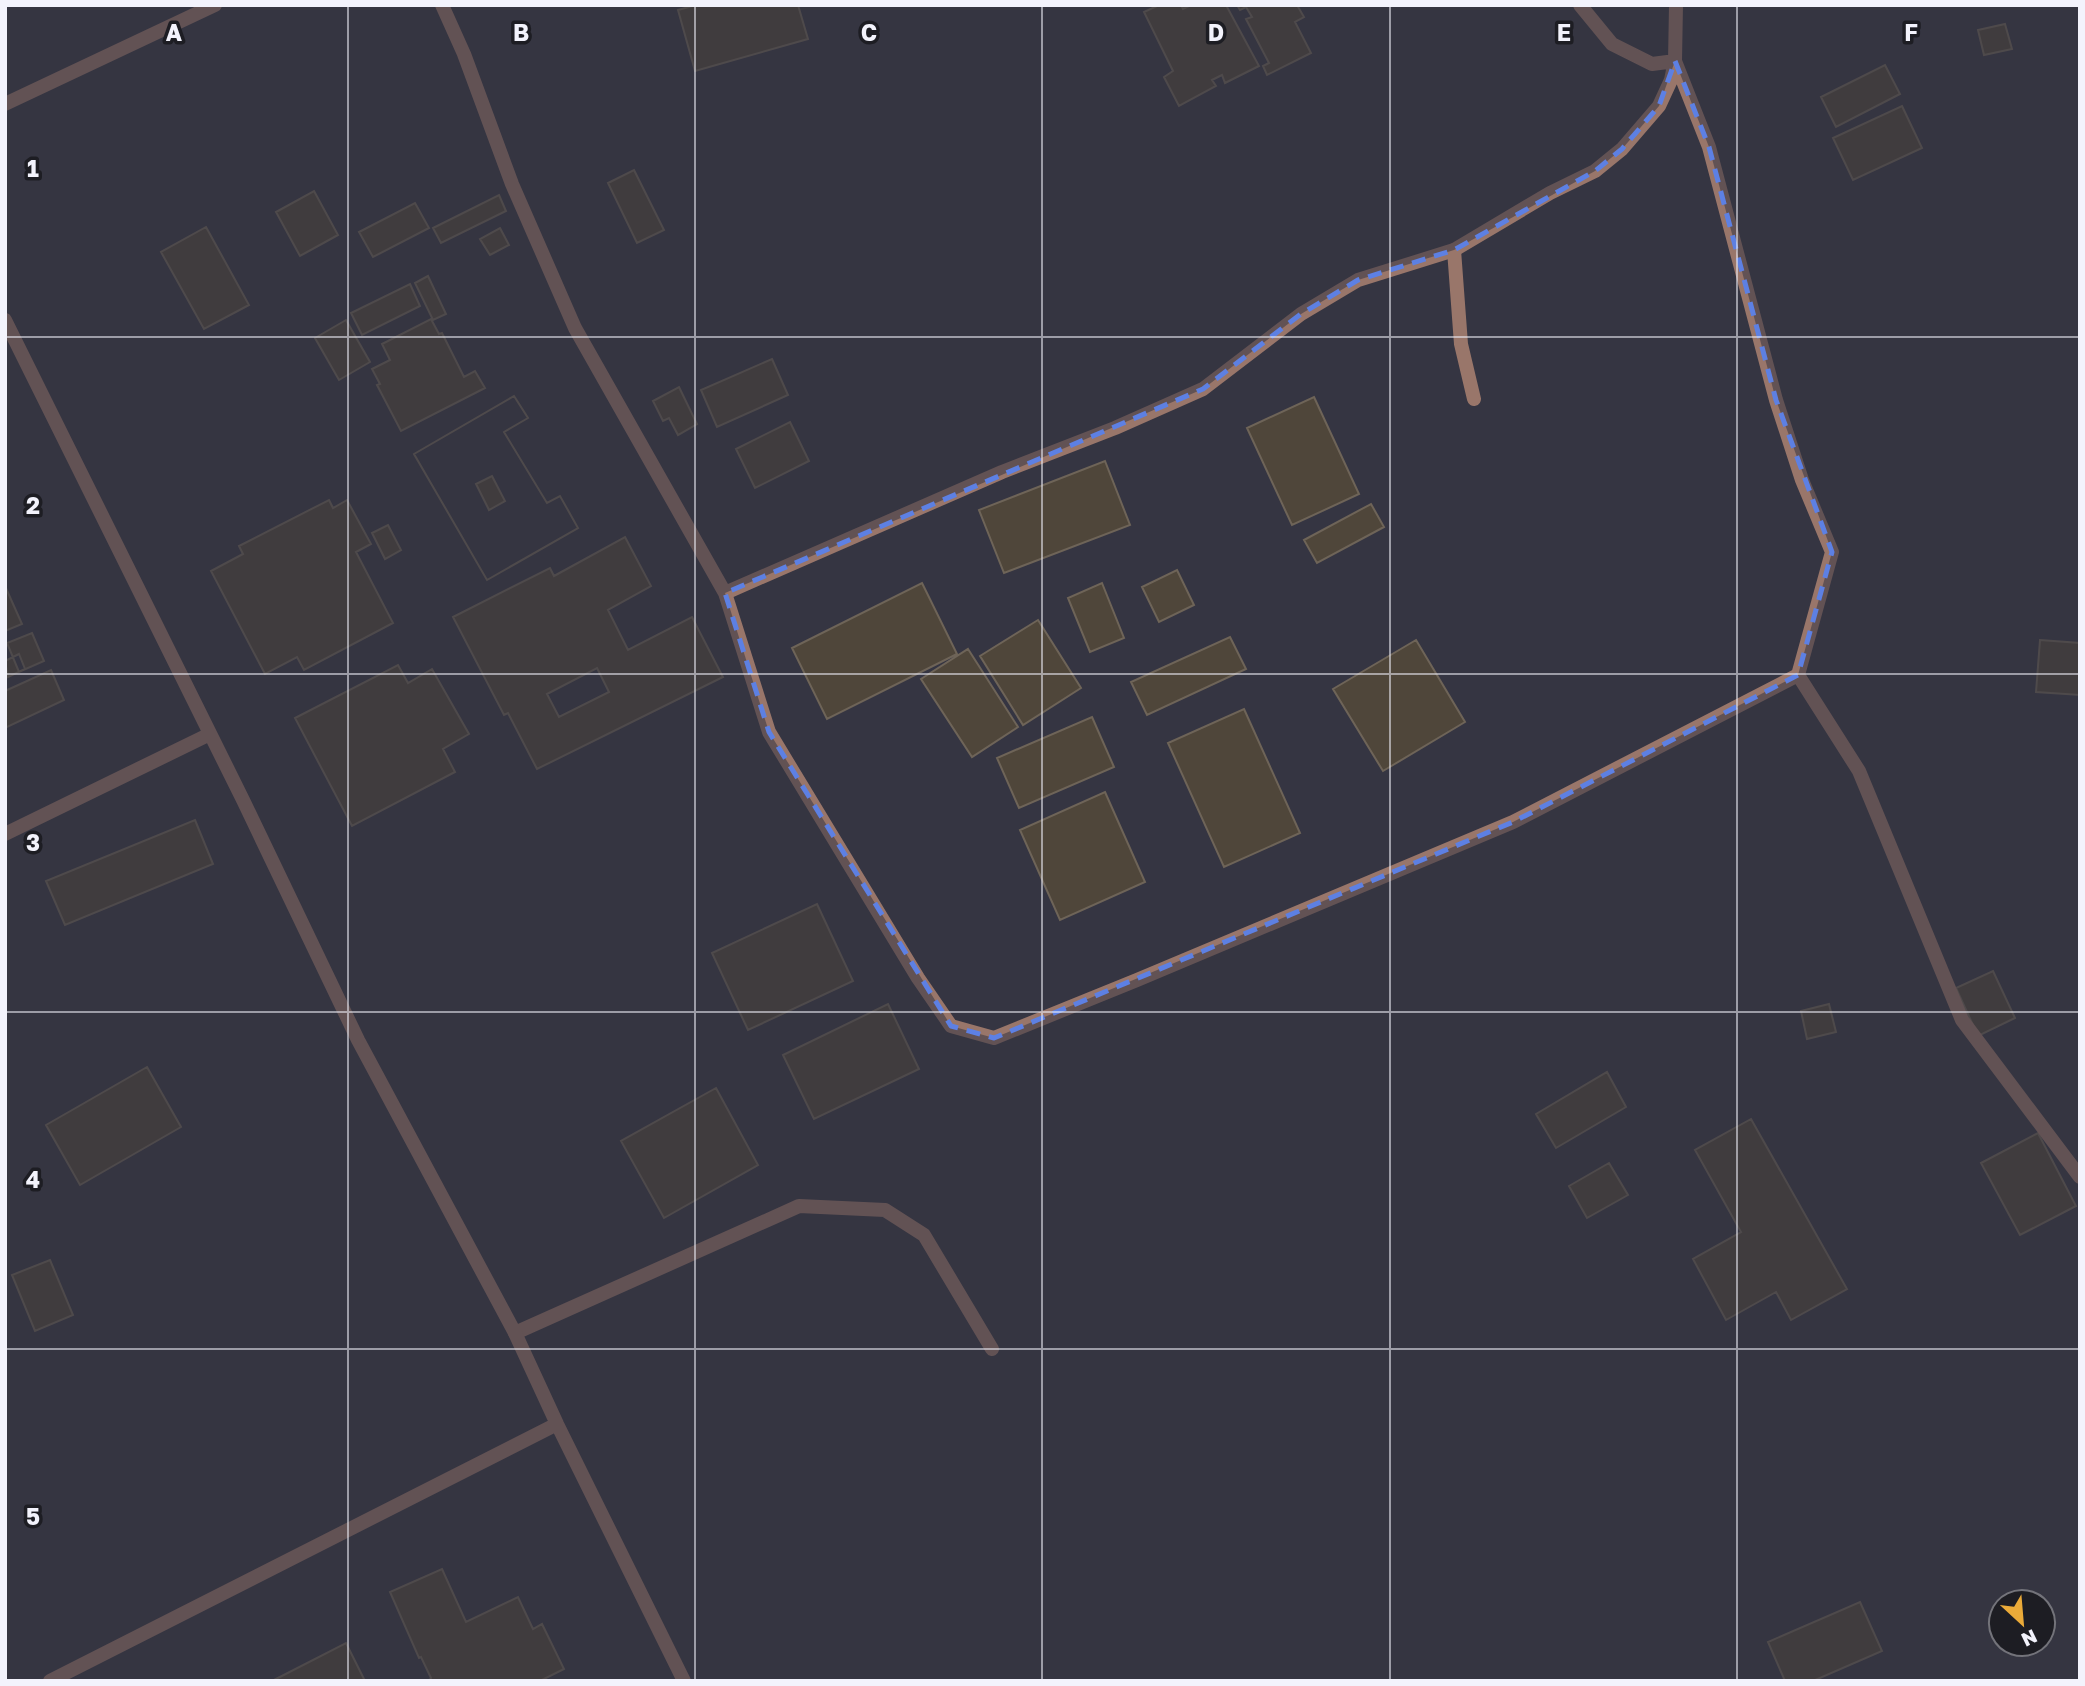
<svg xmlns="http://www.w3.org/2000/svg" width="2085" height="1686" viewBox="0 0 2085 1686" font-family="'Golos Text',sans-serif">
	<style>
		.building { fill: #4f463a; stroke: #6e6458; stroke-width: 2; fill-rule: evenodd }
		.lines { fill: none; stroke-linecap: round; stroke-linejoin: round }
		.service { stroke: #99766a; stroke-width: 14 }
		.minor { stroke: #99766a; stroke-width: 14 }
		.tertiary { stroke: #99766a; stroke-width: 14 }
		.marked { fill: none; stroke: #5d80e3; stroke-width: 5; stroke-dasharray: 14 9; stroke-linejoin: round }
		.grid { fill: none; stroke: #f3f3fc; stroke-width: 2; stroke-opacity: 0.55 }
		.grid-label { font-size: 23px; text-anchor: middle; font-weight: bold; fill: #f3f3fc; stroke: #1d1d23; stroke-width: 7; stroke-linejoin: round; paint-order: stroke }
	</style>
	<rect width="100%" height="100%" fill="#353542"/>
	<path class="building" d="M 696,5 L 798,5 L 808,39 L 695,71 L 678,10 Z
		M 1159,5 L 1181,5 L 1183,9 L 1191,5 L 1226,5 L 1259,66 L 1225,83 L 1222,75 L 1212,80 L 1216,86 L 1179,106 L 1164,77 L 1173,71 L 1144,12 Z
		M 1237,5 L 1297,5 L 1304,17 L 1295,22 L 1311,53 L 1267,75 L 1263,66 L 1269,63 L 1246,19 L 1252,17 L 1246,7 L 1240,10 Z
		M 2005,24 L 2012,49 L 1984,55 L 1978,30 Z
		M 1885,65 L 1900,94 L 1836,127 L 1821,97 Z
		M 1902,106 L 1922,148 L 1853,180 L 1833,138 Z
		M 634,170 L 664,230 L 637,243 L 608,183 Z
		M 314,191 L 338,235 L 300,256 L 276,212 Z
		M 499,195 L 506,211 L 441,243 L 433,228 Z
		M 415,203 L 429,228 L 373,257 L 359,232 Z
		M 206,227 L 249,305 L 204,329 L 161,252 Z
		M 500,228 L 509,245 L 490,255 L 480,239 Z
		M 428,276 L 446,314 L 433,320 L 415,283 Z
		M 410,284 L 420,306 L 362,335 L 351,313 Z
		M 431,319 L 439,334 L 442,333 L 464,377 L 475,371 L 485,388 L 401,431 L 377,385 L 380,384 L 372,369 L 390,360 L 382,344 Z
		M 346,320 L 370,362 L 339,380 L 315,338 Z
		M 772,359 L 788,395 L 717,427 L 701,390 Z
		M 679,387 L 697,424 L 678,435 L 669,418 L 663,421 L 653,401 Z
		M 514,396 L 528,418 L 504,432 L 547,503 L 560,496 L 578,528 L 487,580 L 414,454 ZM 492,476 L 505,501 L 489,510 L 476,484 Z
		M 514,396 L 528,418 L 504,432 L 547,503 L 560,496 L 578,528 L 487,580 L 414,454 Z
		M 1314,397 L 1359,494 L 1292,525 L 1247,428 Z
		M 790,422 L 809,461 L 755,488 L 736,449 Z
		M 1105,461 L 1130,525 L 1004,573 L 979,510 Z
		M 329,500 L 333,508 L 347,500 L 371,544 L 356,552 L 393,623 L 304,670 L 297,657 L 265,674 L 211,571 L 243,554 L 239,546 Z
		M 1371,504 L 1384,527 L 1317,563 L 1304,540 Z
		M 388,525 L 401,550 L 385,559 L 372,533 Z
		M 625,537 L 651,586 L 608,610 L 628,650 L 692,617 L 723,677 L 537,769 L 508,713 L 504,715 L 453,617 L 550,568 L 554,576 ZM 597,668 L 609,692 L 559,717 L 547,694 Z
		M 1177,570 L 1194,605 L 1159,622 L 1142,587 Z
		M 922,583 L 957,654 L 827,719 L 792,648 Z
		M 1102,583 L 1124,638 L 1090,652 L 1068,598 Z
		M 5,586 L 22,624 L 5,631 Z
		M 1038,620 L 1081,688 L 1023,725 L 980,656 Z
		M 32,633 L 44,661 L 19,672 L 7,643 Z
		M 1230,637 L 1246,669 L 1147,715 L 1131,682 Z
		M 1416,640 L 1465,722 L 1383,771 L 1333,689 Z
		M 2040,640 L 2080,643 L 2080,695 L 2036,692 Z
		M 968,649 L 1018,727 L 972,757 L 921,679 Z
		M 19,654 L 25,669 L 8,677 L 5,661 Z
		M 398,665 L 408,683 L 432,669 L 469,734 L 443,749 L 455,772 L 352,826 L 295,718 Z
		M 51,670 L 64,700 L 5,728 L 5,691 Z
		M 1244,709 L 1300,833 L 1224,867 L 1168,743 Z
		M 1092,717 L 1114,767 L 1019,808 L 997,758 Z
		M 1105,792 L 1145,882 L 1060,920 L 1020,830 Z
		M 195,820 L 213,864 L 65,925 L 46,881 Z
		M 817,904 L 853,981 L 748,1030 L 712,953 Z
		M 1993,971 L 2015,1018 L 1978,1036 L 1956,988 Z
		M 888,1004 L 919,1069 L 814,1119 L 783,1055 Z
		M 1829,1004 L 1836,1032 L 1807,1039 L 1801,1011 Z
		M 147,1067 L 181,1127 L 80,1185 L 46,1125 Z
		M 1607,1072 L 1626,1107 L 1556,1148 L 1536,1114 Z
		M 716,1088 L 758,1165 L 664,1218 L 621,1141 Z
		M 1751,1119 L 1847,1289 L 1791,1320 L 1776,1292 L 1726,1320 L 1693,1259 L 1741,1232 L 1695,1150 Z
		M 2038,1133 L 2076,1206 L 2020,1235 L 1981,1163 Z
		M 1609,1163 L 1628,1195 L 1587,1218 L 1569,1186 Z
		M 50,1260 L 73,1315 L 35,1331 L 12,1275 Z
		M 442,1569 L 466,1622 L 518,1597 L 533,1629 L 542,1624 L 564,1669 L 540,1681 L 429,1681 L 431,1678 L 421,1657 L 419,1658 L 390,1592 Z
		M 1860,1602 L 1882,1651 L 1813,1681 L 1785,1681 L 1768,1642 Z
		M 346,1643 L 365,1681 L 272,1681 Z"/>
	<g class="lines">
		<path class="service" d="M 515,1333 L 799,1206 L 885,1210 L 924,1235 L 992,1349"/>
		<path class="minor" d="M 442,5 L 464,54 L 512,184 L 575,328 L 725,593 L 769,732 L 918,978 L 951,1026 L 994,1038 L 1137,980 L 1513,822 L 1798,675
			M 1676,5 L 1675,61 L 1709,147 L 1776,400 L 1802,480 L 1832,552 L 1798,675 L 1859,771 L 1962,1020 L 2080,1177
			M 5,320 L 243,800 L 358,1040 L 515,1333 L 557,1424 L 684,1681
			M 725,593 L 1002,472 L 1115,428 L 1203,389 L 1301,314 L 1358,280 L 1454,250 L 1550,193 L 1595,171 L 1622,149 L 1659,106 L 1671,80 L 1675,61 L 1652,64 L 1612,44 L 1580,5
			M 5,834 L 210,734
			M 50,1681 L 557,1424"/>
		<path class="tertiary" d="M 5,104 L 215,5
			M 1454,250 L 1461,344 L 1474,399"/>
	</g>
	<path d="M0 0H2085V1686H0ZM 1675,61 L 1709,147 L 1776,400 L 1832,552 L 1798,675 L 1513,822 L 994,1038 L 951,1026 L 769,732 L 725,593 L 1203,389 L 1301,314 L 1358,280 L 1454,250 L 1595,171 L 1622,149 L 1659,106 Z" fill="#353542" fill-opacity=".55" fill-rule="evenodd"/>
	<path class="marked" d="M 1675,61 L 1709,147 L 1776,400 L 1832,552 L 1798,675 L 1513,822 L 994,1038 L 951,1026 L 769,732 L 725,593 L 1203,389 L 1301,314 L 1358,280 L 1454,250 L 1595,171 L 1622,149 L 1659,106 Z"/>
	<path class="grid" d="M 348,5 L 348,1681M 695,5 L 695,1681M 1042,5 L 1042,1681M 1390,5 L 1390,1681M 1737,5 L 1737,1681M 5,337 L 2080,337M 5,674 L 2080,674M 5,1012 L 2080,1012M 5,1349 L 2080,1349"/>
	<g class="grid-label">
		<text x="174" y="41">A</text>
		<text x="521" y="41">B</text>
		<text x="869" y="41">C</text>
		<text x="1216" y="41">D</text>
		<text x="1564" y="41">E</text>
		<text x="1911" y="41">F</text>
		<text x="33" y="177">1</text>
		<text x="33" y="514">2</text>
		<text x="33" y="851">3</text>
		<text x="33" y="1188">4</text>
		<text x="33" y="1525">5</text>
	</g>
	<rect width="2085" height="1686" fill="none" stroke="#f3f3fc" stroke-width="14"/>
	<g transform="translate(2022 1623) rotate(154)"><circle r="33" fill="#1d1d23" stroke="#73737a" stroke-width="2"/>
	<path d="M0-5L12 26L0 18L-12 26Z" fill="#eaaa39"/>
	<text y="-10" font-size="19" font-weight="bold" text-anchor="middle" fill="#f3f3fc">N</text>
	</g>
</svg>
